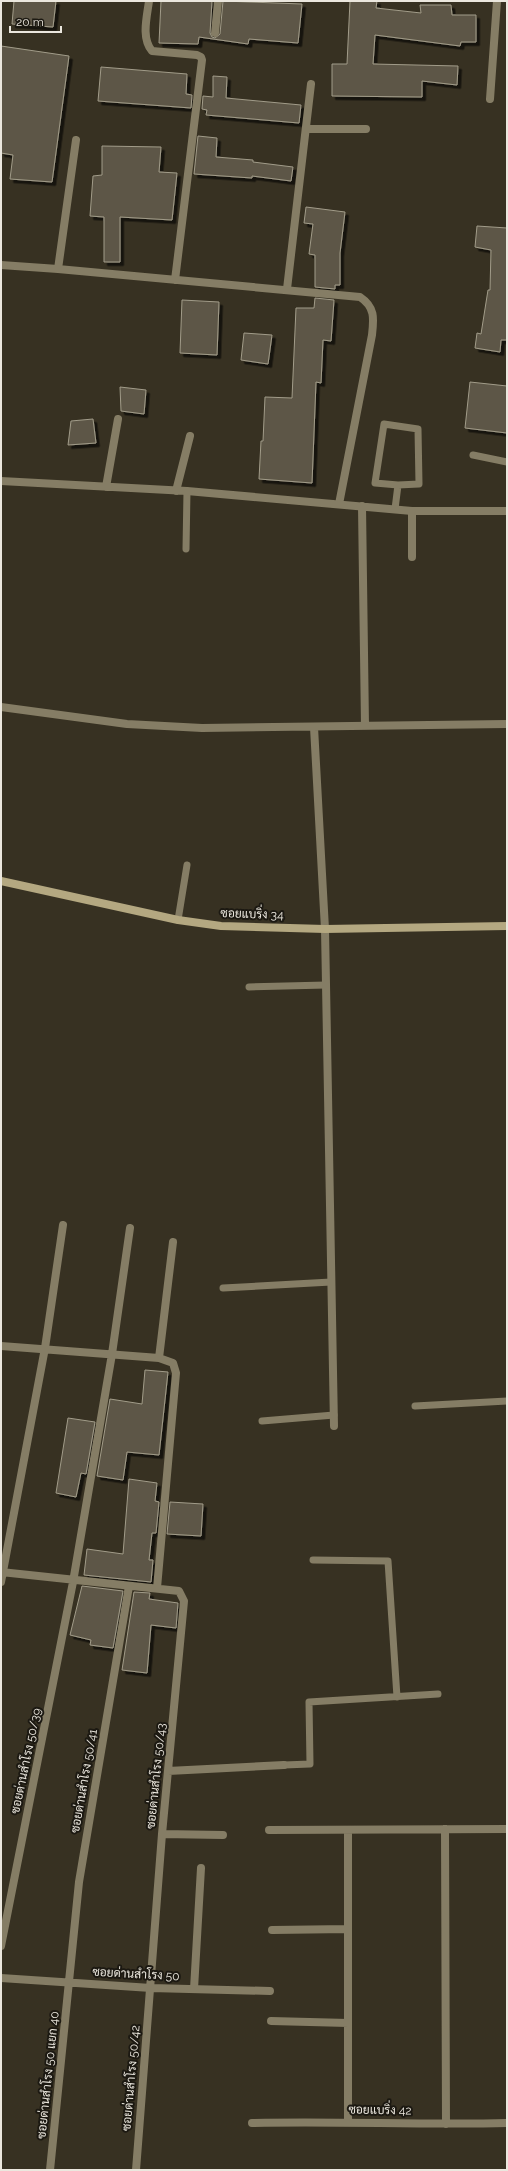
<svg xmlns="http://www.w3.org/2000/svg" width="508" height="2171" viewBox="0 0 508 2171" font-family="Raleway,Sarabun,sans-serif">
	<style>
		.building { fill: #5d5746; stroke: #a29c8a; filter: url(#shadow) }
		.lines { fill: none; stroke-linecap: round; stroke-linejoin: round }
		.lane { stroke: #857d65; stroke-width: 7 }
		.street { stroke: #857d65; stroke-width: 8 }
		.secondary { stroke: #b4a881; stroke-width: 8 }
		.labels { text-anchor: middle; stroke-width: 4; stroke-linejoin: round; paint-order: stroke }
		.street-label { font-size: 12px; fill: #ebe7de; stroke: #1c1912 }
	</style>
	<defs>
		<filter id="shadow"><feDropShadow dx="3.5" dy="3.5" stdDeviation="0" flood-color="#0009"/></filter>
	</defs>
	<rect width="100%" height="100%" fill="#373122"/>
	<path class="building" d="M 14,1 L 56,1 L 53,27 L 12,24 Z
		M 161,1 L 212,1 L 210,33 L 212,37 L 215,38 L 220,34 L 223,1 L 302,4 L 298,43 L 249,39 L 248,44 L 199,37 L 198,44 L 159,43 Z
		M 350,1 L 377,1 L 376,8 L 421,13 L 420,5 L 451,5 L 452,15 L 476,15 L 476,42 L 461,42 L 460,46 L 375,35 L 373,64 L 458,66 L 457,85 L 422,81 L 422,97 L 332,96 L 332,64 L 347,64 Z
		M 1,46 L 69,56 L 52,182 L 10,179 L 13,155 L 1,153 Z
		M 101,67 L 187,74 L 186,94 L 192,95 L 191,108 L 98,101 Z
		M 213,76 L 227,77 L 226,98 L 301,105 L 299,123 L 206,115 L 207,110 L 202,109 L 203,96 L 213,97 Z
		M 198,136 L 217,138 L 216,157 L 253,160 L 253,162 L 293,167 L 291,181 L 252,176 L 252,178 L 194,174 Z
		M 102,146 L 161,147 L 159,172 L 177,173 L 172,220 L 120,217 L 120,262 L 104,262 L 104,217 L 90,216 L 93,176 L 102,175 Z
		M 306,207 L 345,212 L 340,253 L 340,285 L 335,285 L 335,289 L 315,287 L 315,255 L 309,254 L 313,224 L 304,223 Z
		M 477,226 L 507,228 L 507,340 L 501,340 L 500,352 L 475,348 L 477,333 L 481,334 L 488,290 L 490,290 L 491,250 L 475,247 Z
		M 315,298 L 334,300 L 331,341 L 323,340 L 321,383 L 316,382 L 312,483 L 259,479 L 261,441 L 263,441 L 265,397 L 292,398 L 296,308 L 314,308 Z
		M 182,300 L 219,302 L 217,355 L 180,353 Z
		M 244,333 L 272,335 L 268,364 L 241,360 Z
		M 470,382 L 507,386 L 507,433 L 465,428 Z
		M 120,387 L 146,390 L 144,414 L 121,411 Z
		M 93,419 L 96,443 L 68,445 L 71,421 Z
		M 145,1370 L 168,1372 L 159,1455 L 127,1452 L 123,1480 L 97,1476 L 110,1399 L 142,1404 Z
		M 68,1418 L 95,1422 L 86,1474 L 81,1473 L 76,1497 L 56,1493 Z
		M 129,1479 L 157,1483 L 155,1501 L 159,1502 L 156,1533 L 152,1533 L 149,1560 L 153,1560 L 151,1582 L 84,1575 L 87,1549 L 123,1554 Z
		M 170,1502 L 203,1504 L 201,1536 L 167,1534 Z
		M 82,1586 L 123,1591 L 113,1648 L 90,1645 L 91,1640 L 70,1635 Z
		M 134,1592 L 150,1593 L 149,1599 L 178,1603 L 176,1628 L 151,1625 L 147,1673 L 122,1670 Z"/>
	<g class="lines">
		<path class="lane" d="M 473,455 L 507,462
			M 395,509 L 398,485 L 375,483 L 384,424 L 418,429 L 419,484 L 398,485
			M 186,549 L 187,491
			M 178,920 L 187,865
			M 249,987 L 326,985
			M 223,1288 L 331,1282
			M 415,1406 L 507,1401
			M 262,1421 L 334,1415
			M 313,1560 L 388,1561 L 397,1697
			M 284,1765 L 310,1764 L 309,1702 L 438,1694"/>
		<path class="street" d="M 149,1 C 147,17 141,38 152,51 L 197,55 L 201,57 L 202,60 L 175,280
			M 215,33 L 218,1
			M 490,99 L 497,1
			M 306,129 L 366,129
			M 1,265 L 58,269 L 360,297 C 375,307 374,318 372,335 L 339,504
			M 58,269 L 76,140
			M 287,289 L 311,84
			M 1,481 L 187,491 L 412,511 L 507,511
			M 106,487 L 118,419
			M 176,491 L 190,436
			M 362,506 L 365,726
			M 412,557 L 412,511
			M 1,707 L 127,724 L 202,728 L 507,724
			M 314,727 L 325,929 L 334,1426
			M 1,1346 L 159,1358 L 173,1363 L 176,1373 L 157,1588
			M 159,1358 L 173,1242
			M 1,1572 L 179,1591 L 184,1601 L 162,1834 L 136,2170
			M 1,1582 L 45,1348 L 63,1225
			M 168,1771 L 284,1765
			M 445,1829 L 446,2124
			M 269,1830 L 507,1829
			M 348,1830 L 348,2121
			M 162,1834 L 223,1835
			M 272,1930 L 348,1929
			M 1,1946 L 73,1582 L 112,1354 L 130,1228
			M 1,1978 L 151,1988 L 270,1991
			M 194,1989 L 201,1868
			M 271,2021 L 348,2023
			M 252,2123 C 337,2121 422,2125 507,2123
			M 50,2170 L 79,1882 L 129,1586"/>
		<path class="secondary" d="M 1,881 L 178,920 L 221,926 L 325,929 L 507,926"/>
	</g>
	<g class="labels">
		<g class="street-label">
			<text transform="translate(252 914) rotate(2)" y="4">ซอยแบริ่ง 34</text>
			<text transform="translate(26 1761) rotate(-78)" y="4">ซอยด่านสำโรง 50/39</text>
			<text transform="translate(156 1776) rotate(-84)" y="4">ซอยด่านสำโรง 50/43</text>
			<text transform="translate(84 1781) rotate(-80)" y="4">ซอยด่านสำโรง 50/41</text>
			<text transform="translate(136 1974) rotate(3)" y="4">ซอยด่านสำโรง 50</text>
			<text transform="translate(48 2075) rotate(-84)" y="4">ซอยด่านสำโรง 50 แยก 40</text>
			<text transform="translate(131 2078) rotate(-85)" y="4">ซอยด่านสำโรง 50/42</text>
			<text transform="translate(380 2110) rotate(1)" y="4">ซอยแบริ่ง 42</text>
		</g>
	</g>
	<rect width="508" height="2171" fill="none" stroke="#ebe7de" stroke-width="4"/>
	<path d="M10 26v6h51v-6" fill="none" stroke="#ebe7de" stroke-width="2"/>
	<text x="16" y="26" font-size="12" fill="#ebe7de" stroke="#1c1912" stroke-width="3" paint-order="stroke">20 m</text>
</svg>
